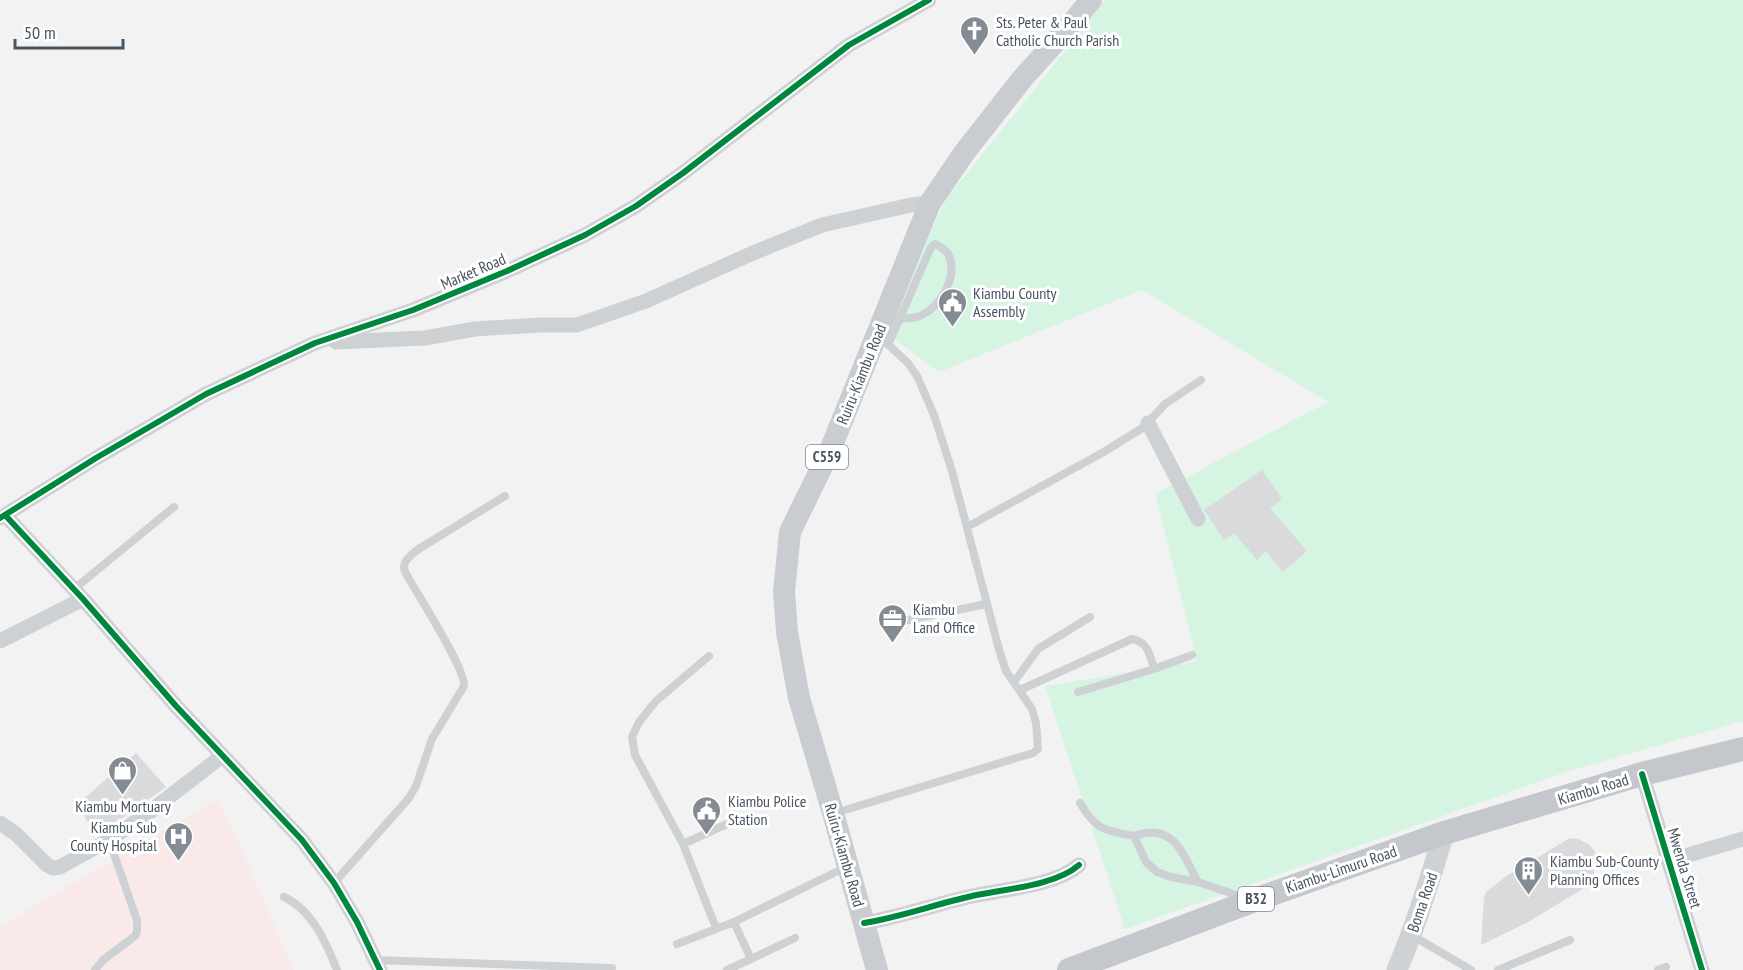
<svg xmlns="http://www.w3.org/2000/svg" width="1743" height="970" viewBox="0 0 1743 970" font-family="'PT Sans Narrow',sans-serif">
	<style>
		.medical { fill: #f9eae9 }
		.green { fill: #d5f4e2 }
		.building { fill: #dadadc }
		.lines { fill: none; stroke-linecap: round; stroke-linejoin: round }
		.service { stroke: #ced1d3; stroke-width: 8 }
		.minor { stroke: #ced1d3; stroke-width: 15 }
		.secondary { stroke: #ced2d5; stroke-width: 21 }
		.primary { stroke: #c9cdd1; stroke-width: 22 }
		.trunk { stroke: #c4c8cd; stroke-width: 24 }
		.cycleway-casing { stroke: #fff; stroke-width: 10 }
		.cycleway { stroke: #00873e; stroke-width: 6 }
		.labels { text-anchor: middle; stroke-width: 6; stroke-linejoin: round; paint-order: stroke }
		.shield { fill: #fff; stroke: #7e8790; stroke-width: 1.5 }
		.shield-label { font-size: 15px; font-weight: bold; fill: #475461 }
		.poi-label { font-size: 16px; fill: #475461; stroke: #fff; text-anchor: start }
		.street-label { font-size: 16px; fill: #475461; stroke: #fff }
	</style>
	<rect width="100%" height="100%" fill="#f3f2f2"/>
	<path class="medical" d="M 219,798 L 294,970 L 0,970 L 0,926 Z"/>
	<path class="green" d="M 1105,0 L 1743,0 L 1743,721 L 1569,771 L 1125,929 L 1045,686 L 1197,661 L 1155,494 L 1328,402 L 1142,290 L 939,372 L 885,332 L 946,199 L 1010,120 Z"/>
	<path class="building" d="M 1262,470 L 1282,499 L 1270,508 L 1307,551 L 1283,572 L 1266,551 L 1257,560 L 1234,533 L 1224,540 L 1204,510 Z
		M 136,753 L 166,787 L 101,833 L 86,820 L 80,802 Z
		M 1570,838 L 1578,839 L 1590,845 L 1595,852 L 1600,866 L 1594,870 L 1594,882 L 1530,921 L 1481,945 L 1484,898 L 1486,892 L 1505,877 Z"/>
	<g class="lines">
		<path class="service" d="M 889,343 L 931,247 L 935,244 C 941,247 947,250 949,256 C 958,276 941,306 922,315 C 915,319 907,318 899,319
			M 967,527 L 1102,453 L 1144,427 L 1165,404 L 1201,380
			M 74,589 L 174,507
			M 884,625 L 986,604
			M 709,656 L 656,701 L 639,722 L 632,737 L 635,755 L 683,844 L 716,928
			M 1014,682 L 1038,649 L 1090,617
			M 1020,690 L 1132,639 C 1148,642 1150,655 1154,669 L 1192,655
			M 1078,692 L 1154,669
			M 1080,803 C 1096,830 1104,830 1134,836 L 1146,862 L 1157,872 L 1171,877 L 1198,882 L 1242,897
			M 835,813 L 1033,753 L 1038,749 L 1036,723 L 1032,709 L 1006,671 L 1000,653 L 952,471 L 934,415 L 917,376 L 908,363 L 880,337
			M 1134,836 C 1174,822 1182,853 1198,882
			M 683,844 L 738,819
			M 334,883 L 409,798 L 416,786 L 432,739 L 464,686 C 466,669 416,592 405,572 C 401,562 410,556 417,550 L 505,496
			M 284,897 C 312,910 326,942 337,970
			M 734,922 L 751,959 L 795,938
			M 1413,936 L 1471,970
			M 677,944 L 734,922 L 846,867
			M 375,960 L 612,968
			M 95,970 L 103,960 L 135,936 L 137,931 L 137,920 L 109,840
			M 727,970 L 751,959
			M 1498,970 L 1570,940
			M 1658,970 L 1666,967"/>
		<path class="minor" d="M 336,342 L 425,338 L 475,329 L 539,325 L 577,325 L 646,301 L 753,253 L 822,225 L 911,205 L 930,203
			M 1148,423 L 1198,519
			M 5,515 L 83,599 L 176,706 L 302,840 L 334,883 L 357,922 L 380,970
			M 0,518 L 96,458 L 206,394 L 315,343 L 413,310 L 507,271 L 585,235 L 636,206 L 683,173 L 849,45 L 929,0
			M 0,641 L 83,599
			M 1642,774 L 1702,970
			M 0,823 L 16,834 L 47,865 L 53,868 L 60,867 L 109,840 L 151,811 L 222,756
			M 1668,861 L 1743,839
			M 864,923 C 901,917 936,904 972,896 C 1004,889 1055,886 1079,865"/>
		<path class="secondary" d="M 1397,970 C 1416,925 1430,879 1444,833"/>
		<path class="primary" d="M 877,970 L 833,813 L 799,698 L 787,632 L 784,592 L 790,532 L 831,448 L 930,203 L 964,153 L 1022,79 L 1067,29 L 1091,0"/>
		<path class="trunk" d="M 1069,970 L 1252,901 L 1444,833 L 1642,774 L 1743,749"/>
		<defs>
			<path id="cycleway" d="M 5,515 L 83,599 L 176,706 L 302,840 L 334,883 L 357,922 L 380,970
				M 0,518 L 96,458 L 206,394 L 315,343 L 413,310 L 507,271 L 585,235 L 636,206 L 683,173 L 849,45 L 929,0
				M 1642,774 L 1702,970
				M 864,923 C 901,917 936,904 972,896 C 1004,889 1055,886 1079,865"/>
		</defs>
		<use href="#cycleway" class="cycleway-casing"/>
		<use href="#cycleway" class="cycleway"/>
	</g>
	<defs>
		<symbol id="church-pin" viewBox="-11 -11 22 30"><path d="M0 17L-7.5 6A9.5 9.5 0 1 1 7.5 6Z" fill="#838b94" stroke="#fff"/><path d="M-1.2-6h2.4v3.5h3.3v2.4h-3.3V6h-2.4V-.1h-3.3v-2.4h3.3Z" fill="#fff"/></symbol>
		<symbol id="civic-pin" viewBox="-11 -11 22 30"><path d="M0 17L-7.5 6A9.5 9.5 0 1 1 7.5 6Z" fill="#838b94" stroke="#fff"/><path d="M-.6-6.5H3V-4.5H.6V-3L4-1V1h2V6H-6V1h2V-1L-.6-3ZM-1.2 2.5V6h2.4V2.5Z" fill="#fff"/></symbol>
		<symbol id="office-pin" viewBox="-11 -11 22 30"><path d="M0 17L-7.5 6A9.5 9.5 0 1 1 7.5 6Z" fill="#838b94" stroke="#fff"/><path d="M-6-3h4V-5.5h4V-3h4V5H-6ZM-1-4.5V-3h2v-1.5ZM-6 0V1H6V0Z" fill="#fff"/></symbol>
		<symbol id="shop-pin" viewBox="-11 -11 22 30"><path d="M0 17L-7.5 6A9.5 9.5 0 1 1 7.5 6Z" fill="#838b94" stroke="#fff"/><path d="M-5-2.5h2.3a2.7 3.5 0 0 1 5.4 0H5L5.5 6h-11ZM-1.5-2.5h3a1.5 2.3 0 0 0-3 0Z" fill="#fff"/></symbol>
		<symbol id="hospital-pin" viewBox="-11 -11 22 30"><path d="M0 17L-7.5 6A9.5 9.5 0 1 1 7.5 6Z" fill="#838b94" stroke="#fff"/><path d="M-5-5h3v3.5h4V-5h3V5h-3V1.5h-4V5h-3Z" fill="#fff"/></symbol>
		<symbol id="building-pin" viewBox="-11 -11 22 30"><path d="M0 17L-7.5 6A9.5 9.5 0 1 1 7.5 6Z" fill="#838b94" stroke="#fff"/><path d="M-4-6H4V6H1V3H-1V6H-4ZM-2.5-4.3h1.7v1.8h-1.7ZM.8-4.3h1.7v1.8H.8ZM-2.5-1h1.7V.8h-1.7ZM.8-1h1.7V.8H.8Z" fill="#fff"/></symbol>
	</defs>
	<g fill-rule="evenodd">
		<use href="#church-pin" x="958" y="14" width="33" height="45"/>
		<use href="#civic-pin" x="936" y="286" width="33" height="45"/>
		<use href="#office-pin" x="876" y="602" width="33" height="45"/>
		<use href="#shop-pin" x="106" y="754" width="33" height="45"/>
		<use href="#civic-pin" x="690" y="794" width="33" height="45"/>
		<use href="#hospital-pin" x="162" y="820" width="33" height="45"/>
		<use href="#building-pin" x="1512" y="854" width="33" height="45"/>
	</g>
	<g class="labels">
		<g class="shield">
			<rect x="806" y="445" width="42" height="24" rx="4.5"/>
			<rect x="1238" y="887" width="36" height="24" rx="4.5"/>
		</g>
		<g class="shield-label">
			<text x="827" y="462">C559</text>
			<text x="1256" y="904">B32</text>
		</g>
		<g class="poi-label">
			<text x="996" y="28">Sts. Peter &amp; Paul<tspan x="996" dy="18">Catholic Church Parish</tspan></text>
			<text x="973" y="299">Kiambu County<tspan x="973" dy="18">Assembly</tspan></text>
			<text x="913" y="615">Kiambu<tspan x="913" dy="18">Land Office</tspan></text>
			<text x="728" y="807">Kiambu Police<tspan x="728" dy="18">Station</tspan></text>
			<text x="123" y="812" text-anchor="middle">Kiambu Mortuary</text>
			<text x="157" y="833" text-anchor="end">Kiambu Sub<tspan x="157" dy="18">County Hospital</tspan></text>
			<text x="1550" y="867">Kiambu Sub-County<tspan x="1550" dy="18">Planning Offices</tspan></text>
		</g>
		<g class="street-label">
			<text transform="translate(473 271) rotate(-23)" y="6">Market Road</text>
			<text transform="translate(861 374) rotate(-68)" y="6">Ruiru-Kiambu Road</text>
			<text transform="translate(1593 789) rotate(-17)" y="6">Kiambu Road</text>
			<text transform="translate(845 855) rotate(74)" y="6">Ruiru-Kiambu Road</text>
			<text transform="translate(1685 868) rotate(73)" y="6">Mwenda Street</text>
			<text transform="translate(1341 869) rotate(-19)" y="6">Kiambu-Limuru Road</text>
			<text transform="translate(1422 902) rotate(-71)" y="6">Boma Road</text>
		</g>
	</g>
	<path d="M15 39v9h108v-9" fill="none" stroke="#475461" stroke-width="3"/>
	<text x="24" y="39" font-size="18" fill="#475461" stroke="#ffffff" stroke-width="4.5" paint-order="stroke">50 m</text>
</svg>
